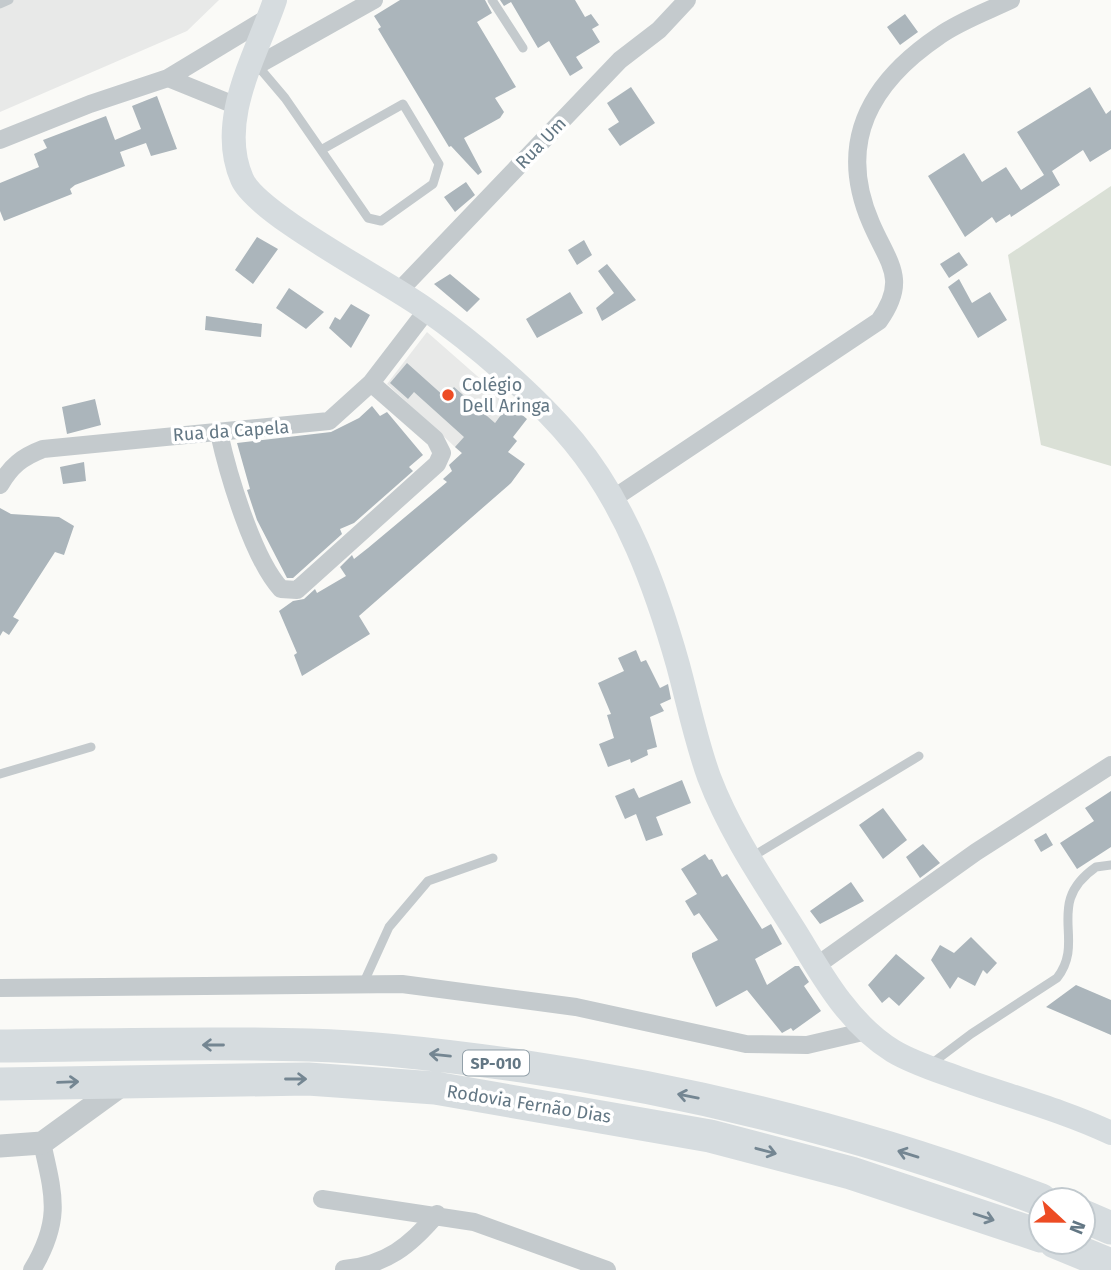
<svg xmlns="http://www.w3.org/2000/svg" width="1111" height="1270" viewBox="0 0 1111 1270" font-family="'Fira Sans',sans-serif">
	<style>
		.built { fill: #e8e9e8 }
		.green { fill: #dae0d6 }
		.building { fill: #abb5bb }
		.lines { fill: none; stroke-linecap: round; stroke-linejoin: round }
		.service { stroke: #c4cacd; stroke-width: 9 }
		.minor { stroke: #c4cacd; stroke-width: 18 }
		.tertiary { stroke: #c4cacd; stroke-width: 23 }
		.secondary { stroke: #d6dcdf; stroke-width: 24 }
		.motorway { stroke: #d6dcdf; stroke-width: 33 }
		.oneway { stroke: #748692 }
		.poi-dot { fill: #ed4c24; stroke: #fff; stroke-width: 2.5 }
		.labels { text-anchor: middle; stroke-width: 7; stroke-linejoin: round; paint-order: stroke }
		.shield { fill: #fff; stroke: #92a0a9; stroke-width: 2 }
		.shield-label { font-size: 16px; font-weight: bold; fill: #637784 }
		.street-label { font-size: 18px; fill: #637784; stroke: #fff }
		.poi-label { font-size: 18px; fill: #637784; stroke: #fff; text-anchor: start }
	</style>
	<rect width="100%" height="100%" fill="#fafaf7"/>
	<path class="built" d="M 0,0 L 219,0 L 187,31 L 0,112 Z
		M 427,332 L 509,404 L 468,459 L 387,384 Z"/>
	<path class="green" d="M 1111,186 L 1111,466 L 1041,445 L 1008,255 Z"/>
	<path class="building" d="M 400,0 L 485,0 L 492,13 L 477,22 L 516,87 L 495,98 L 504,112 L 500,118 L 464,138 L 482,172 L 478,175 L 451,146 L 449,147 L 378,29 L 381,27 L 374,16 Z
		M 500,0 L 575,0 L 585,17 L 591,14 L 599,25 L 592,29 L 600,42 L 576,57 L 583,68 L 570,76 L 549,41 L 538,48 L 511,2 L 504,6 Z
		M 905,14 L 918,32 L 900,45 L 887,27 Z
		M 631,87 L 655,123 L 620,146 L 608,129 L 619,122 L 607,103 Z
		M 1090,87 L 1106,114 L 1111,110 L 1111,149 L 1090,162 L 1083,150 L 1052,171 L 1060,185 L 1011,217 L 1010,214 L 996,223 L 992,217 L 965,237 L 928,176 L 964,153 L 982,182 L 1006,167 L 1021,190 L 1044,175 L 1017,132 Z
		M 157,96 L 177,149 L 151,156 L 146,143 L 120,152 L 125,166 L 75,185 L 70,189 L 72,194 L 4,221 L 0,211 L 0,183 L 39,167 L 34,154 L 47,148 L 43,140 L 106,116 L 115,140 L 141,129 L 132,106 Z
		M 466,182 L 475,195 L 455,212 L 444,197 Z
		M 257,237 L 278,249 L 253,284 L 235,270 Z
		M 584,240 L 592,255 L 577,265 L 568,250 Z
		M 959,252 L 968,265 L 949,278 L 940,264 Z
		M 607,264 L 636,300 L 602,321 L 596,308 L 614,293 L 598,271 Z
		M 450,274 L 480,299 L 467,312 L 434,284 Z
		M 959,279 L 972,303 L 990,292 L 1007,320 L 978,338 L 948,287 Z
		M 289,288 L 324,312 L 306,329 L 276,308 Z
		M 570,292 L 583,313 L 537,338 L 526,319 Z
		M 351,304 L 370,315 L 351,348 L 329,328 L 335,317 L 340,320 Z
		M 206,316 L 262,324 L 261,337 L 205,330 Z
		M 407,363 L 445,397 L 454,387 L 495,423 L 509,404 L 527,419 L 513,437 L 517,441 L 508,452 L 525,464 L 511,483 L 359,616 L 370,634 L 302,676 L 294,655 L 297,653 L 279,611 L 293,601 L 304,599 L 315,589 L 317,593 L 346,576 L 340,567 L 352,555 L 354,559 L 368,548 L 447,482 L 443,479 L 452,471 L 449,465 L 462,453 L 455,447 L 464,437 L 414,392 L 408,399 L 390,383 Z
		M 95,399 L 101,425 L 67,434 L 62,407 Z
		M 372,406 L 380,416 L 387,412 L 423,455 L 409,467 L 413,471 L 354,523 L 340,529 L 342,534 L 293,578 L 287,578 L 257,520 L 247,490 L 250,489 L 237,443 L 331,432 L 359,418 Z
		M 84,462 L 86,481 L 63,484 L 60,467 Z
		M 0,508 L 11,514 L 59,517 L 74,526 L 64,555 L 55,552 L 13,617 L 19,620 L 9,635 L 3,631 L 0,636 Z
		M 636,650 L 641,662 L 646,660 L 660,688 L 668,684 L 671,699 L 660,704 L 664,711 L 650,717 L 657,747 L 647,750 L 648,755 L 631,763 L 630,759 L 608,767 L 599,744 L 614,738 L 607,715 L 611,714 L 598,683 L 624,671 L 618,658 Z
		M 682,780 L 691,803 L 656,817 L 663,835 L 646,841 L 636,814 L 625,819 L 615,796 L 634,788 L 639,798 Z
		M 1111,791 L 1111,847 L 1077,869 L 1060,843 L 1094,821 L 1085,808 Z
		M 883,808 L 907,840 L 883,859 L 859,825 Z
		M 1046,833 L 1053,845 L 1041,852 L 1034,840 Z
		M 923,844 L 940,863 L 920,878 L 906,857 Z
		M 705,854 L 709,860 L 712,859 L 722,877 L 727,874 L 762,929 L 771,924 L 782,944 L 755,959 L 767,985 L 795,966 L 799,966 L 809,982 L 804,986 L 821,1011 L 793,1031 L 791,1028 L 782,1033 L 747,990 L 716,1007 L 692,957 L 692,953 L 718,940 L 699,913 L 694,916 L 685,901 L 697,894 L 681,869 Z
		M 851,882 L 864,901 L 820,924 L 810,911 Z
		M 971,937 L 997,963 L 987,974 L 983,970 L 975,986 L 958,977 L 950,989 L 931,960 L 940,945 L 954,953 Z
		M 896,954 L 925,978 L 899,1006 L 889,997 L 882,1003 L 868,985 Z
		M 1076,985 L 1111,1000 L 1111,1035 L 1046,1007 Z"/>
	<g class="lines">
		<path class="service" d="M 492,0 L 523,48
			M 0,4 L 9,0
			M 257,65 L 285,98 L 321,150 L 403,104 L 439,164 L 433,184 L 381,221 L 368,218 L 321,150
			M 0,774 L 91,747
			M 750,858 L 919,756
			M 364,982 L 389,927 L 428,881 L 493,858
			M 931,1064 L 971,1034 L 1057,978 C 1087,940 1043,904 1096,867 L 1111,865"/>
		<path class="minor" d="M 247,71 L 374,0
			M 168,78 L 237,106
			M 0,140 L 90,104 L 168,78 L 269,17
			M 399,291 L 620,60 L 659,30 L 687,0
			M 219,433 C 228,474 253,559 281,589 L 297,590 L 437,464 L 442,453 L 435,439 L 371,383
			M 0,485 C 11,466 22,457 43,449 L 329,421 L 371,383 L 427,310
			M 614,498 L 879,321 C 909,279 888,263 871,223 C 836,142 871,82 939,36 C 960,21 988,11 1011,0
			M 816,966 L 976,852 L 1111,765
			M 0,988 L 402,984 L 576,1007 L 746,1044 L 807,1045 L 867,1031
			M 322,1199 L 474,1222 L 607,1270
			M 344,1269 C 386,1265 410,1246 437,1214
			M 32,1270 C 62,1220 54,1196 42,1143"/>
		<path class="tertiary" d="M 0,1146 L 42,1143 L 126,1082"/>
		<path class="secondary" d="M 275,0 C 257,54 216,120 242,179 C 257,214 385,280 424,308 C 474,343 535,395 574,442 C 626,505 656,587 678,665 C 688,702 696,741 709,777 C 731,835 767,886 800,939 C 825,981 851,1025 893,1051 C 913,1063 936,1070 958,1078 C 1008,1096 1062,1110 1111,1133"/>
		<path class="motorway" d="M 0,1046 C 103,1045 206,1042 309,1045 C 380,1047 451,1056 521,1066 C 698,1092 874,1136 1041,1200
			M 0,1084 L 308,1079 L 435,1088 L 710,1136 L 851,1173 L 1041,1236
			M 1083,1216 L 1111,1228
			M 1055,1242 L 1111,1265"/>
	</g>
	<defs><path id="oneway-shaft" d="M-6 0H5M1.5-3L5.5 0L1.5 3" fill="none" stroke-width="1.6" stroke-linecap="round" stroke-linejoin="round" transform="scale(1.75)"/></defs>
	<g class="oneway">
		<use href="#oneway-shaft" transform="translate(213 1045) rotate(180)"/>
		<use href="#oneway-shaft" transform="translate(440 1055) rotate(-174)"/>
		<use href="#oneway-shaft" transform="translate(296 1079)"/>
		<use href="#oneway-shaft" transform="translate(68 1082) rotate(-2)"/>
		<use href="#oneway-shaft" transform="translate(688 1096) rotate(-169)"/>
		<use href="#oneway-shaft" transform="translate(766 1151) rotate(15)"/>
		<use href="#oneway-shaft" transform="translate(908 1154) rotate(-163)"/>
		<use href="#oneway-shaft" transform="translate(984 1217) rotate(18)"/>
	</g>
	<circle class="poi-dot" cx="448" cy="395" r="7"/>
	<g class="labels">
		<rect class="shield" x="463" y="1050.5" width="66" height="25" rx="5"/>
		<g class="shield-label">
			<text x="496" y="1069">SP-010</text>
		</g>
		<g class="street-label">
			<text transform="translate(541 143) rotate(-46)" y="6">Rua Um</text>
			<text transform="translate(231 431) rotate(-4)" y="6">Rua da Capela</text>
			<text transform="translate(529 1104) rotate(9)" y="6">Rodovia Fernão Dias</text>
		</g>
		<g class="poi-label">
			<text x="462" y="391">Colégio<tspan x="462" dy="21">Dell Aringa</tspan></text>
		</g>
	</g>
	<g transform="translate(1062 1221) rotate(112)"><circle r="33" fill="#ffffff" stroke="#c1c9ce" stroke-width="2"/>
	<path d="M0-5L12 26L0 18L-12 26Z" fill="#ed4c24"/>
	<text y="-10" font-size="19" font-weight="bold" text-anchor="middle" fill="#637784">N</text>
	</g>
</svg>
